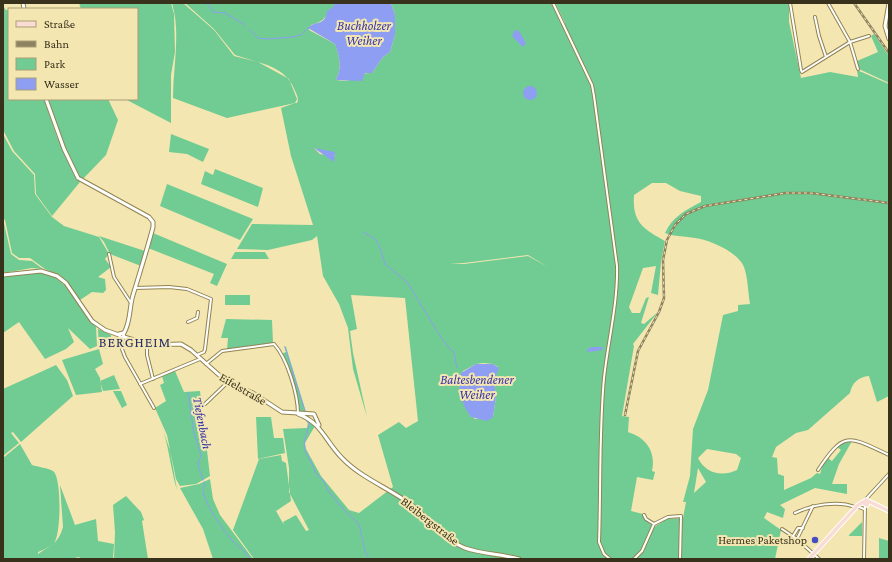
<svg xmlns="http://www.w3.org/2000/svg" width="892" height="562" viewBox="0 0 892 562" font-family="'Crimson Pro',serif">
	<style>
		.green { fill: #70cc93; fill-rule: evenodd }
		.water { fill: #8e9ef2 }
		.lines { fill: none; stroke-linecap: round; stroke-linejoin: round }
		.stream { stroke: #8e9ef2; stroke-width: 1 }
		.street-casing { stroke: #918452; stroke-width: 4 }
		.secondary-casing { stroke: #918452; stroke-width: 5 }
		.primary-casing { stroke: #fff; stroke-width: 5.5 }
		.street { stroke: #fff; stroke-width: 2 }
		.secondary { stroke: #fff; stroke-width: 3 }
		.primary { stroke: #fadcd4; stroke-width: 3.5 }
		.rail-casing { stroke: #8d8360; stroke-width: 2.5 }
		.rail { stroke: #f4e6b1; stroke-width: 1; stroke-dasharray: 3; stroke-linecap: butt }
		.poi-dot { fill: #464cc1; stroke: #f4e6b1; stroke-width: 1.5 }
		.labels { text-anchor: middle; stroke-width: 4; stroke-linejoin: round; paint-order: stroke }
		.street-label { font-size: 12px; fill: #38321d; stroke: #f4e6b1 }
		.poi-label { font-size: 12px; fill: #38321d; stroke: #f4e6b1; text-anchor: end }
		.water-label { font-size: 13px; font-style: italic; fill: #3433ab; stroke: #f4e6b1 }
		.quarter-label { font-size: 14px; letter-spacing: 1px; fill: #252b64; stroke: #f4e6b1 }
	</style>
	<rect width="100%" height="100%" fill="#f4e6b1"/>
	<path class="green" d="M 79,3 L 171,3 L 174,14 L 175,52 L 171,75 L 171,123 L 125,99 L 137,99 L 137,9 L 81,9 Z
		M 172,3 L 183,3 L 214,30 L 234,56 L 258,62 L 235,55 L 214,29 L 185,3 L 335,3 L 334,7 L 329,10 C 325,20 321,22 311,25 L 309,30 L 335,44 C 340,58 342,66 336,80 C 357,84 356,72 372,73 L 383,57 L 390,52 L 395,35 L 395,15 L 391,3 L 552,3 L 563,26 L 565,23 L 555,3 L 789,3 L 789,22 L 801,78 L 830,72 L 858,77 L 857,70 L 889,84 L 889,396 L 877,402 L 869,376 C 858,377 852,383 850,393 L 808,430 L 796,433 L 776,447 L 772,457 L 777,458 L 778,474 L 784,476 L 784,490 L 811,478 L 817,473 L 820,474 L 823,464 L 828,458 L 832,461 L 841,450 L 837,447 L 843,442 L 852,441 L 839,464 L 832,484 L 847,484 L 847,494 L 815,488 L 780,505 L 785,509 L 783,518 L 767,512 L 764,518 L 781,530 L 775,559 L 254,559 L 233,530 L 259,459 L 281,455 L 282,461 L 286,463 L 291,501 L 276,511 L 284,525 L 283,522 L 296,515 L 306,531 L 309,530 L 289,492 L 289,468 L 283,429 L 307,428 L 308,423 L 305,419 L 315,426 L 305,443 L 306,449 L 321,476 L 349,510 L 359,513 L 393,487 L 378,435 L 399,422 L 406,428 L 418,421 L 405,298 L 351,295 L 357,329 L 350,331 L 353,353 L 367,417 L 353,369 L 348,328 L 339,304 L 323,276 L 317,236 L 312,240 L 268,250 L 237,249 L 252,224 L 313,225 L 291,156 L 281,108 L 295,103 L 227,118 L 173,98 C 173,66 181,34 172,3 ZM 258,62 C 275,67 289,74 295,91 C 297,95 299,99 297,103 L 295,103 L 297,99 L 289,79 ZM 314,148 L 335,155 L 334,157 L 320,154 ZM 652,183 L 666,183 L 680,191 L 701,196 L 701,202 C 686,210 672,217 665,233 C 675,237 685,236 695,238 C 710,240 738,252 744,267 C 748,278 748,292 750,304 L 738,305 L 738,311 L 723,315 L 708,390 L 693,429 L 690,476 L 683,502 L 686,502 L 683,518 L 667,519 L 654,527 L 644,519 L 643,514 L 631,511 L 637,477 L 653,480 L 655,472 L 652,471 C 656,452 647,438 628,432 L 629,417 L 622,416 L 634,346 L 633,344 L 658,312 L 644,324 L 641,323 L 649,297 L 646,298 L 640,313 L 632,313 L 629,307 L 643,268 L 656,266 L 651,293 L 658,295 L 661,262 L 665,241 C 644,229 632,223 634,195 ZM 528,255 L 548,267 L 528,256 L 464,264 L 450,263 L 464,263 ZM 483,363 L 493,364 L 498,367 L 494,381 L 496,397 L 493,417 L 475,419 L 469,414 L 463,402 L 459,385 L 463,371 L 476,364 ZM 707,449 L 736,454 L 741,458 L 737,470 C 722,477 706,474 698,458 ZM 698,468 L 706,482 L 694,493 Z
		M 3,6 L 6,10 L 9,10 L 9,99 L 44,99 L 57,137 L 68,159 L 74,175 L 80,182 L 52,216 L 36,194 L 35,174 L 14,151 L 3,130 Z
		M 874,34 L 889,56 L 889,83 L 859,69 L 857,61 L 878,52 L 871,36 Z
		M 46,99 L 108,99 L 118,120 L 106,155 L 82,180 L 76,174 Z
		M 3,134 L 12,151 L 34,175 L 35,194 L 52,217 L 64,226 L 99,237 L 109,254 L 105,259 L 111,267 L 98,277 L 105,279 L 106,290 L 103,293 L 92,292 L 80,300 L 72,288 L 62,277 L 45,269 L 30,258 L 19,258 L 12,253 L 5,220 L 3,218 Z
		M 171,134 L 209,149 L 203,162 L 187,154 L 169,152 Z
		M 215,169 L 263,188 L 258,207 L 201,184 L 205,171 L 213,175 Z
		M 167,184 L 253,219 L 240,240 L 160,206 Z
		M 3,219 L 11,254 L 19,260 L 32,261 L 43,269 L 32,268 L 3,273 Z
		M 153,233 L 227,264 L 217,286 L 210,283 L 214,274 L 148,248 Z
		M 99,236 L 145,251 L 141,266 L 110,254 L 104,242 Z
		M 235,252 L 265,252 L 269,259 L 231,259 Z
		M 32,271 L 46,273 L 55,277 L 70,290 L 96,327 L 97,346 L 90,349 L 68,328 L 74,342 L 66,349 L 45,359 L 19,322 L 3,333 L 3,276 Z
		M 225,295 L 250,295 L 250,305 L 225,305 Z
		M 226,319 L 272,320 L 273,343 L 227,350 L 228,338 L 221,338 Z
		M 98,329 L 111,335 L 110,348 L 99,349 L 103,364 L 95,369 L 100,378 L 102,392 L 76,395 L 62,360 L 99,349 Z
		M 284,346 L 286,347 L 306,412 L 302,413 L 299,411 L 289,372 L 281,354 L 286,352 Z
		M 56,365 L 67,380 L 73,396 L 21,442 L 13,432 L 11,433 L 19,443 L 3,456 L 3,389 Z
		M 173,371 L 175,371 L 184,392 L 200,391 L 210,476 L 196,484 L 180,486 L 176,479 L 167,435 L 155,408 L 166,401 L 160,385 L 164,383 L 162,376 Z
		M 114,375 L 120,389 L 103,391 L 100,381 Z
		M 113,391 L 121,391 L 127,405 L 122,408 Z
		M 256,417 L 271,417 L 274,438 L 283,438 L 285,453 L 258,459 Z
		M 160,422 L 170,450 L 177,490 C 170,467 169,444 160,422 Z
		M 20,444 L 32,465 C 38,467 48,468 53,471 C 62,477 61,536 54,543 C 50,547 43,550 38,552 L 38,554 C 51,545 58,544 63,527 L 60,485 L 75,525 L 96,519 L 98,541 L 114,544 L 113,559 L 81,559 L 79,557 L 71,559 L 3,559 L 3,458 Z
		M 210,479 L 213,499 L 220,515 L 253,559 L 213,559 L 203,529 L 180,488 L 199,484 Z
		M 126,496 L 141,512 L 144,520 L 142,521 L 148,559 L 114,559 L 115,532 L 113,505 Z
		M 862,522 L 862,536 L 849,536 L 849,535 Z
		M 879,538 L 889,541 L 889,559 L 879,559 Z"/>
	<path class="water" d="M 335,3 L 391,3 L 395,15 L 395,35 L 390,52 L 383,57 L 372,73 L 365,73 L 362,81 L 336,80 C 342,67 340,58 335,44 L 308,28 C 315,20 325,27 327,11 L 333,7 Z
		M 515,30 L 519,31 L 526,43 L 523,47 L 512,36 Z
		M523 93a7 7 0 1 1 14 0a7 7 0 1 1-14 0Z
		M 314,148 L 335,152 L 334,162 Z
		M 591,347 L 602,347 L 603,348 L 602,350 L 588,352 L 587,350 Z
		M 476,364 L 493,364 L 499,368 L 494,381 L 496,397 L 493,417 L 487,421 L 471,417 C 462,405 456,388 461,373 Z"/>
	<g class="lines">
		<path class="stream" d="M 204,3 L 209,5 L 213,12 L 225,13 L 245,25
			M 249,29 L 258,38 L 268,39 L 293,37 L 301,35 L 308,28
			M 363,232 L 375,239 L 379,245 L 385,264 L 407,282 L 442,339 L 454,353 L 457,368
			M 285,347 L 305,411
			M 188,393 L 194,433 L 201,455 L 198,464 L 203,480
			M 306,420 L 309,424 L 304,444 L 305,450 L 317,475 L 324,481 L 327,489 L 343,509 L 359,524 L 365,551 L 369,559
			M 204,488 L 204,482
			M 203,490 C 204,504 222,528 231,539 C 239,549 243,546 250,559"/>
		<defs>
			<path id="street" d="M 553,3 L 592,85 L 594,96 L 617,266 C 618,303 608,341 604,378 C 599,432 601,488 599,542 L 604,554 L 610,559
				M 790,3 L 801,70 L 802,72 L 850,42 L 869,36
				M 828,3 L 850,42 L 858,69
				M 815,17 L 819,36 L 826,57
				M 109,254 L 114,277 L 131,303
				M 135,288 L 169,287 L 187,289 L 211,299 L 205,349 L 204,352 L 197,355
				M 188,322 L 197,318 L 198,312
				M 122,338 L 122,349 L 125,357 L 154,408
				M 147,345 L 147,355 L 153,379
				M 206,364 L 222,351 L 274,344 C 287,358 298,394 298,414
				M 140,384 L 200,359
				M 205,404 L 227,383
				M 818,470 C 845,430 848,436 889,455
				M 866,499 L 889,474
				M 859,507 L 864,509
				M 795,513 C 812,505 837,500 855,507
				M 644,515 L 646,519 L 654,524
				M 782,529 L 797,539 L 819,559
				M 793,536 L 798,528 L 803,528
				M 797,539 L 813,506
				M 634,559 L 642,551 L 654,524 L 668,517 L 681,516 L 680,559
				M 864,559 L 865,505"/>
			<path id="secondary" d="M 23,3 L 24,9
				M 889,3 L 885,26 L 889,39
				M 46,99 L 64,149 L 78,178 L 149,217 L 153,222 L 153,227 C 147,250 140,272 133,295 C 129,308 131,321 124,333
				M 3,275 L 41,271 L 57,276 L 66,283 L 92,321 L 105,330 L 119,335
				M 124,337 L 123,333 L 119,334 L 121,338 L 124,337 L 151,345 L 181,344 L 191,350 L 228,383 L 253,393 L 282,412 L 314,414 L 319,425
				M 298,414 C 322,423 325,441 342,458 C 361,478 389,488 410,504 C 429,518 443,539 465,548 C 482,554 501,554 519,559"/>
			<path id="primary" d="M 868,501 L 867,505 L 863,503 L 866,500 L 889,511
				M 809,559 L 858,505 L 863,502"/>
		</defs>
		<use href="#street" class="street-casing"/>
		<use href="#secondary" class="secondary-casing"/>
		<use href="#primary" class="primary-casing"/>
		<use href="#street" class="street"/>
		<use href="#secondary" class="secondary"/>
		<use href="#primary" class="primary"/>
		<defs>
			<path id="rail" d="M 854,3 L 889,53
				M 625,415 L 638,351 L 659,312 L 664,298 L 663,260 L 667,240 L 675,225 L 686,214 L 705,206 L 786,193 L 811,193 L 889,203"/>
		</defs>
		<use href="#rail" class="rail-casing"/>
		<use href="#rail" class="rail"/>
	</g>
	<circle class="poi-dot" cx="815" cy="540" r="4"/>
	<g class="labels">
		<g class="street-label">
			<text transform="translate(243 389) rotate(30)" y="4">Eifelstraße</text>
			<text transform="translate(430 521) rotate(38)" y="4">Bleibergstraße</text>
		</g>
		<g class="poi-label">
			<text x="807" y="544">Hermes Paketshop</text>
		</g>
		<g class="water-label">
			<text x="364" y="30">Buchholzer<tspan x="364" dy="15">Weiher</tspan></text>
			<text x="477" y="384">Baltesbendener<tspan x="477" dy="15">Weiher</tspan></text>
			<text transform="translate(203 423) rotate(79)" y="5">Tiefenbach</text>
		</g>
		<g class="quarter-label">
			<text x="135" y="347">BERGHEIM</text>
		</g>
	</g>
	<rect width="892" height="562" fill="none" stroke="#38321d" stroke-width="8"/>
	<rect x="8" y="8" width="130" height="92" fill="#f4e6b1" stroke="#a99e76"/>
	<rect x="16" y="21" width="20" height="6" fill="#fadcd4" stroke="#a99e76"/>
	<text x="44" y="28" font-size="12" fill="#38321d">Straße</text>
	<rect x="16" y="41" width="20" height="6" fill="#8d8360" stroke="#a99e76"/>
	<text x="44" y="48" font-size="12" fill="#38321d">Bahn</text>
	<rect x="16" y="58" width="20" height="12" fill="#70cc93" stroke="#a99e76"/>
	<text x="44" y="68" font-size="12" fill="#38321d">Park</text>
	<rect x="16" y="78" width="20" height="12" fill="#8e9ef2" stroke="#a99e76"/>
	<text x="44" y="88" font-size="12" fill="#38321d">Wasser</text>
</svg>
